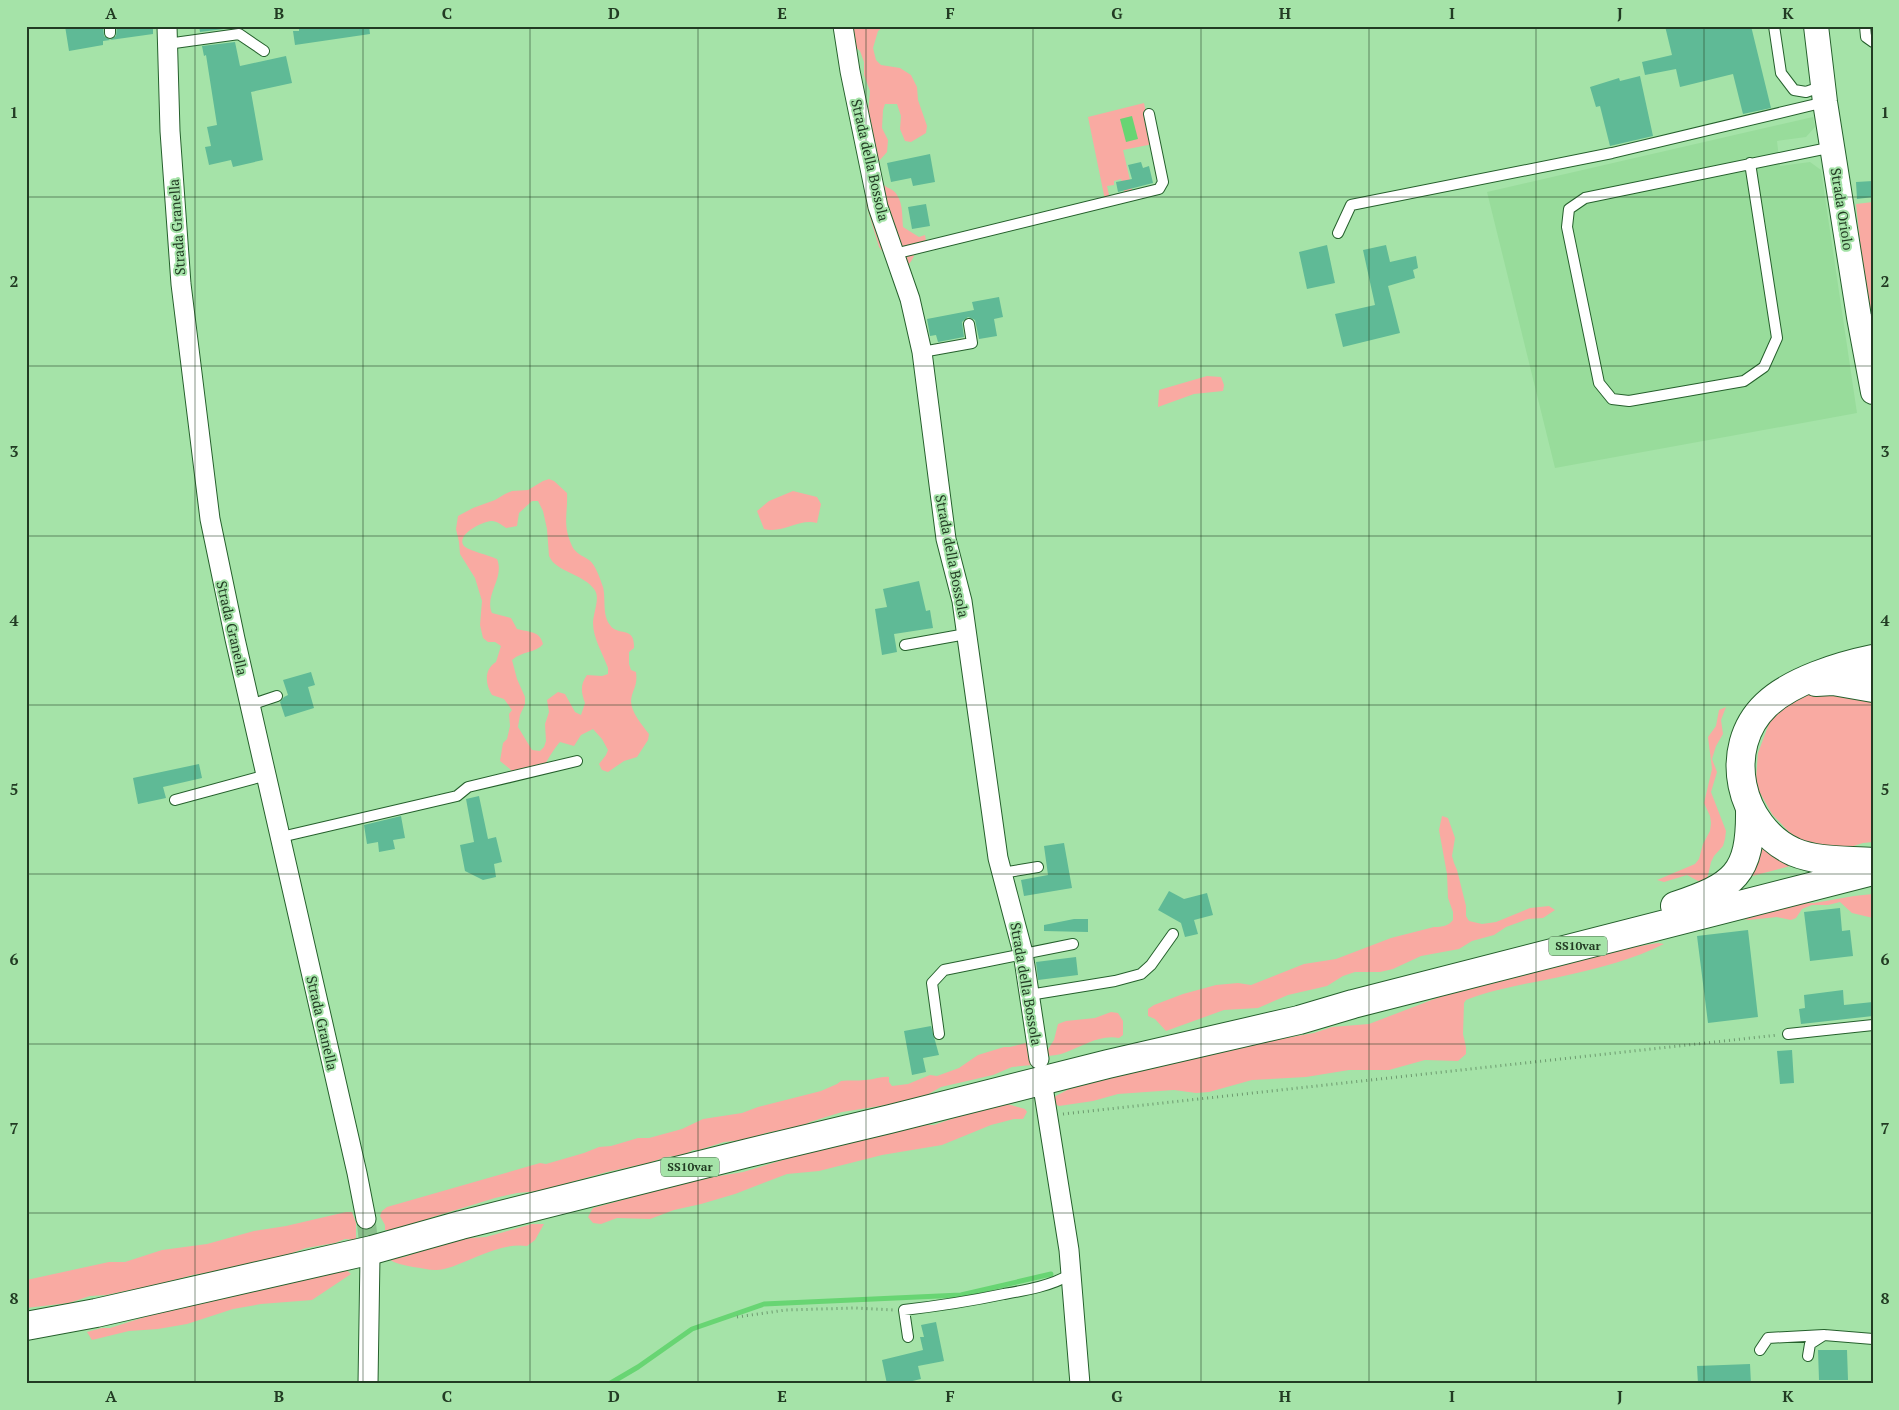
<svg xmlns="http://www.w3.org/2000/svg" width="1899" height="1410" viewBox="0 0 1899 1410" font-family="'PT Serif',serif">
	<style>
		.built { fill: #98dc9b }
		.green { fill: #f9aaa2; fill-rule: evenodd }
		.water { fill: #68d573 }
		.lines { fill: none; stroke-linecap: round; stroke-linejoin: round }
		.stream { stroke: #68d573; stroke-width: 5 }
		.building { fill: #5fba96 }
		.minor-tunnel { stroke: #8bc18d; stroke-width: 19; stroke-dasharray: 19 9; stroke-linecap: butt }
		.service-casing { stroke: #25602c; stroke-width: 12 }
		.minor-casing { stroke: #25602c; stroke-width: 21 }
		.tertiary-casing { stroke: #25602c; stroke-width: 26 }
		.trunk-casing { stroke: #25602c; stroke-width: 30 }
		.path { stroke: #6c996e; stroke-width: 3; stroke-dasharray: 1 4; stroke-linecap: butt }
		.service { stroke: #fff; stroke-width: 10 }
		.minor { stroke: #fff; stroke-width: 19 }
		.tertiary { stroke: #fff; stroke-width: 24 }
		.trunk { stroke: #fff; stroke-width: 28 }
		.grid { fill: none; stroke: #223b23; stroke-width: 1; stroke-opacity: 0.55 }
		.labels { text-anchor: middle; stroke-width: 4; stroke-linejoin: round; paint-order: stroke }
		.shield { fill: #a5e3a8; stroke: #496d4b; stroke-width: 1 }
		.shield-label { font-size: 12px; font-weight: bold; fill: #223b23 }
		.street-label { font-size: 14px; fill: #223b23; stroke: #a5e3a8 }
		.neatline { fill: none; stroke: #223b23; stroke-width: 2 }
		.grid-label { font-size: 16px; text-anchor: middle; font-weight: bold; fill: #223b23 }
	</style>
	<rect width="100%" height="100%" fill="#a5e3a8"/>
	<path class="built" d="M 1813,117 L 1815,127 L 1806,137 L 1777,141 L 1780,166 L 1810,162 L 1821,170 L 1857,413 L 1555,468 L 1487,192 Z"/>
	<path class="green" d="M 840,26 L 885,26 L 878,31 L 873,48 L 876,60 L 881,65 L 900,68 L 911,75 L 917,87 L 918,100 L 927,126 L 926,133 L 911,142 L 905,141 L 900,129 L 901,116 L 897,104 L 885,104 L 883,110 L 882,128 L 888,140 L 887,152 L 879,161 C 880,168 879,180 884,185 C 888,189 894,189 897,195 C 903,204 902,216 903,227 L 919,237 L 925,235 L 926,241 C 913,246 917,260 905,267 L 892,264 L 879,247 L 867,207 L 865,195 L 874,173 L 868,114 L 870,91 L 864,75 L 864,62 L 860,51 L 851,43 Z
		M 1144,103 L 1153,144 L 1123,150 L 1133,193 L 1125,196 L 1121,179 L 1114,181 L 1114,185 L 1107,186 L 1110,199 L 1105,200 L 1088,117 Z
		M 1873,202 L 1873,339 L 1868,317 L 1856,204 Z
		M 1207,376 L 1221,377 L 1224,385 L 1223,391 L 1194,394 L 1158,407 L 1159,390 Z
		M 549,479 L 554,481 L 567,493 C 568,514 562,524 572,546 C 575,553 583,556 589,560 C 596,565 600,579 603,587 C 606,599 602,615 610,625 C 618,637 635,625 634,648 L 629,652 L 629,664 L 631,670 L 636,672 C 638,687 632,689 631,701 C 631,712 642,725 649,734 L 648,740 L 637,757 L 624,761 L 608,772 L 602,770 L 599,764 L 606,755 L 608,750 L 602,739 L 593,729 L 581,735 L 574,746 L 560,742 C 556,746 545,763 543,769 L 514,775 L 510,769 L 500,761 L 503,743 L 507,739 L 510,726 L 509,714 L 512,710 L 504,699 L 492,695 C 485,684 484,669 496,662 L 501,646 L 495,642 L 488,642 L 483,638 L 480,625 L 482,601 L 475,578 L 460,554 L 459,542 L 456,529 L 458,516 L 473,508 L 495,500 L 505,494 L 512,491 L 528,490 L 543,481 ZM 532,501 L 538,501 L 543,511 L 547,529 L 549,556 L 552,561 C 561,572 585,576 594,589 C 601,597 593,613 593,623 C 593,638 603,654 608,668 L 608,674 L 602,676 L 587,675 C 580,685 581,692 585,703 L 581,715 L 575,712 L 565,694 L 558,692 L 547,700 L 549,712 L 545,724 L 546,741 L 544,747 L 540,751 L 532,750 L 518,727 L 520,715 L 525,704 L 525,697 L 517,679 L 512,660 C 522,651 536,653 543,644 C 540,631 529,632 517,629 L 511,618 L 492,613 C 484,595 505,578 497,559 C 491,556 467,550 464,546 C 455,535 483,521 492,521 C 497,521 502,525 506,528 L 517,526 L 519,513 Z
		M 793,491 L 817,497 L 821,504 L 817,523 C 799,518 783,534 764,529 L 757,511 L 769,501 Z
		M 1809,692 L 1873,697 L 1873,842 L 1863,843 L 1847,848 L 1840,846 L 1821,846 L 1800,840 L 1789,832 L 1772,814 L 1759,791 L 1756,779 L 1758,753 L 1770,721 L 1786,704 Z
		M 1726,707 L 1721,720 L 1723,734 L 1716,746 L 1712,759 L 1717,772 L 1711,792 L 1726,831 L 1725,839 L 1723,846 L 1714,856 L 1711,862 L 1707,880 L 1700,882 L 1687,875 L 1664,882 L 1657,880 L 1695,864 L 1699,859 L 1703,844 L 1710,831 L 1711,823 L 1710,816 L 1704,803 L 1712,769 L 1708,737 L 1716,726 L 1719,710 Z
		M 1442,816 L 1448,818 L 1455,838 L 1452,856 L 1454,863 L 1457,870 L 1466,906 L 1466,916 L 1469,921 L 1482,924 L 1496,922 L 1530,908 L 1549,906 L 1555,910 L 1543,918 L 1528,919 L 1506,927 L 1494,935 L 1472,941 L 1459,949 L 1421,956 L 1393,969 L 1380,972 L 1355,972 L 1343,976 L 1327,986 L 1288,995 L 1258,1008 L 1224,1010 L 1166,1031 L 1155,1019 L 1148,1016 L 1148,1009 L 1154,1005 L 1183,994 L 1216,985 L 1238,983 L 1251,985 L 1304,964 L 1336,959 L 1391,938 L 1434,927 C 1443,927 1448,926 1453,920 L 1453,912 L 1448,898 L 1447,874 L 1439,830 Z
		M 1756,830 L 1798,864 L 1741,879 Z
		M 1873,894 L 1873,918 L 1852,913 L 1840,902 L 1828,905 L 1812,905 L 1802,909 L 1796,918 L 1791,920 L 1777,917 L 1749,920 L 1732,917 L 1767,913 L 1799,903 L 1814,903 L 1854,896 Z
		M 1658,943 L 1664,944 C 1634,959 1600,968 1568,975 C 1534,983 1499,987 1466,1000 L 1464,1003 L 1463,1034 L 1466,1047 L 1466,1054 L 1458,1061 L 1425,1060 L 1389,1070 L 1349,1070 L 1306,1077 L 1252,1080 L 1209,1092 L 1196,1093 L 1174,1090 L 1118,1094 L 1093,1101 L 1059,1106 L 1055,1104 L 1052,1098 L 1069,1089 L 1190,1057 L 1219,1053 L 1257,1043 L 1314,1033 L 1332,1027 L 1369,1024 L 1450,993 L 1609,951 Z
		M 1111,1012 L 1118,1013 L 1123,1021 L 1123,1035 L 1119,1038 C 1100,1034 1081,1047 1064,1053 C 1059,1055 1053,1055 1048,1056 L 1047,1051 L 1054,1040 L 1058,1024 L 1066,1021 L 1095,1018 Z
		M 1029,1042 L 1034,1063 L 1032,1065 L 1012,1067 L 993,1075 L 941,1087 L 918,1100 L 842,1112 L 810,1122 L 803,1126 L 766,1133 L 751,1139 L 724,1142 L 699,1150 L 693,1150 L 684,1155 L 666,1157 L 649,1163 L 607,1172 L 540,1191 L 517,1193 L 495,1198 L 433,1217 L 401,1229 L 393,1231 L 385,1230 L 385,1225 L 380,1216 L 382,1211 L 387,1207 L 540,1163 L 546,1164 L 584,1153 L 599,1147 L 611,1146 L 638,1138 L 649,1138 L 682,1129 L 703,1119 L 742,1113 L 758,1107 L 821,1091 L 837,1084 L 841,1081 C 849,1080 857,1081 865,1080 C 873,1080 882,1076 889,1077 L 889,1082 L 892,1086 L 908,1084 L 930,1075 L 937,1076 L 959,1068 L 978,1055 L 1004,1047 L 1010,1047 Z
		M 1007,1104 L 1025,1109 L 1027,1112 L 1023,1119 L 1014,1119 L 991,1125 L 942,1145 L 882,1155 L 819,1171 L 787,1174 L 735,1194 L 701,1204 L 674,1210 L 650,1219 L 617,1218 L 601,1224 L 593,1223 L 588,1217 L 593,1208 L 666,1188 L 678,1183 L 743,1172 L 806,1153 L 923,1125 L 934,1125 L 977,1110 Z
		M 346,1212 L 352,1212 L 356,1223 L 356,1240 L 345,1239 L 335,1243 L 306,1248 L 278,1258 L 236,1268 L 193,1275 L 156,1285 L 106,1295 L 90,1296 L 69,1303 L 26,1308 L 26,1280 L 31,1279 L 109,1262 L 125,1262 L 162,1250 L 207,1244 L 254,1231 L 286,1226 Z
		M 532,1224 L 544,1224 L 535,1240 L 527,1246 C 498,1242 471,1262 444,1269 C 434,1272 423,1268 413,1267 C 403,1265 396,1264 387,1258 L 404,1257 L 434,1246 L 470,1238 L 486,1237 Z
		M 345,1269 L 351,1274 L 312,1300 L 261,1304 L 233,1309 L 187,1324 L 158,1329 L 129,1331 L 92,1340 L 87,1332 L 102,1328 L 110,1328 L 167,1310 Z"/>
	<path class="water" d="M 1132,116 L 1138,139 L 1126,142 L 1120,119 Z"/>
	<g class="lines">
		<path class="stream" d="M 609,1384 L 638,1367 L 692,1329 L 764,1304 L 961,1295 L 1051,1274"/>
	</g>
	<path class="building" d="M 65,26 L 103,26 L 104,36 L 110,40 L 116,36 L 117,26 L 153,26 L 153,34 L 103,41 L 103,45 L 69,51 Z
		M 199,26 L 232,26 L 232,28 L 200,32 Z
		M 299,26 L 369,26 L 370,34 L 295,45 L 293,31 L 299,31 Z
		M 1665,26 L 1751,26 L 1771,108 L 1743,114 L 1733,74 L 1680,87 L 1676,69 L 1645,75 L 1642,62 L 1672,55 Z
		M 235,42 L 240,66 L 286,56 L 292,83 L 251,92 L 263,160 L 233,167 L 231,160 L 209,165 L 205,147 L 211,146 L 207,127 L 217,125 L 206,55 L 204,56 L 202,46 Z
		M 1640,76 L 1653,136 L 1610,146 L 1600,106 L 1596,107 L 1590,87 L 1619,78 L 1620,81 Z
		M 930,154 L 935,182 L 913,186 L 911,178 L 891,182 L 887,163 Z
		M 1141,162 L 1143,168 L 1149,166 L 1153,183 L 1118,192 L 1116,182 L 1132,179 L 1128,165 Z
		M 1873,181 L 1873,197 L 1857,199 L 1856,182 Z
		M 926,204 L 930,226 L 912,229 L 908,207 Z
		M 1327,245 L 1335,283 L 1307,289 L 1299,252 Z
		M 1386,245 L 1390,262 L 1416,256 L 1418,268 L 1413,270 L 1415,278 L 1388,286 L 1400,333 L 1343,347 L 1335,314 L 1375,305 L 1363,250 Z
		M 999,297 L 1003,317 L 994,319 L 997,336 L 979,339 L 975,320 L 968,317 L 962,322 L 964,337 L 938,342 L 936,335 L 930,336 L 927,319 L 974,310 L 972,302 Z
		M 919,581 L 926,611 L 930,610 L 933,628 L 894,634 L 897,652 L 882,655 L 875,609 L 887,607 L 883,589 Z
		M 311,672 L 315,685 L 308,687 L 314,708 L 285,717 L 280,702 L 284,697 L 288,695 L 283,680 Z
		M 199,764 L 202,778 L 163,787 L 166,798 L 138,804 L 133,778 Z
		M 479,796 L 488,839 L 496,837 L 502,862 L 494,864 L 496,877 L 483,880 L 465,871 L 460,845 L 474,842 L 466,799 Z
		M 401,816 L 405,838 L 393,840 L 395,849 L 379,852 L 378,842 L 367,844 L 364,825 Z
		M 1064,843 L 1072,888 L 1024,896 L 1021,880 L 1048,875 L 1044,846 Z
		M 1169,891 L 1184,899 L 1207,893 L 1213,915 L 1194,920 L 1198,934 L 1185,937 L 1181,923 L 1158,910 Z
		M 1840,908 L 1842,931 L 1850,930 L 1853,956 L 1810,961 L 1804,912 Z
		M 1074,919 L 1088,919 L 1088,932 L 1044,931 L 1044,925 Z
		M 1748,930 L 1758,1017 L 1708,1023 L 1697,936 Z
		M 1076,957 L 1078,975 L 1038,980 L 1036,962 Z
		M 1843,990 L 1844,1005 L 1873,1002 L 1873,1016 L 1801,1024 L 1799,1009 L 1805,1008 L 1804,995 Z
		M 931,1026 L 939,1055 L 923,1058 L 926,1072 L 912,1075 L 904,1031 Z
		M 1792,1050 L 1794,1083 L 1780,1084 L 1777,1051 Z
		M 936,1322 L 944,1361 L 918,1366 L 921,1379 L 900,1384 L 887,1384 L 882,1360 L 923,1350 L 920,1337 L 924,1337 L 921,1325 Z
		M 1818,1350 L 1847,1350 L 1848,1380 L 1819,1380 Z
		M 1750,1364 L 1751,1384 L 1698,1384 L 1697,1366 Z"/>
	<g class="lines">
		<path class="minor-tunnel" d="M 366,1219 L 370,1256"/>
		<defs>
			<path id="service" d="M 1774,26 L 1781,73 L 1794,90 L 1806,92 L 1823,86
				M 1865,26 L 1866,37 L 1873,42
				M 110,33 L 110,26
				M 167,44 L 239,34 L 264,51
				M 1750,163 L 1777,338 L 1764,367 L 1744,381 L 1629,401 L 1612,399 L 1599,383 L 1567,227 L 1569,209 L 1585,198 L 1833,147
				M 1338,233 L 1351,205 L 1612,153 L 1825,102
				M 894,254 L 1159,189 L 1163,182 L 1149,114
				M 922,352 L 972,343 L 969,324
				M 905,645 L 966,634
				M 250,705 L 277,696
				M 175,800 L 267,775
				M 281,837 L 457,796 L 468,787 L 577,761
				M 1002,873 L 1038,867
				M 1029,995 L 1115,981 L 1141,974 L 1151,965 L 1173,934
				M 939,1034 L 932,983 L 944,970 L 1073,944
				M 1788,1034 L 1873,1025
				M 908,1337 L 904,1310 C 938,1306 971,1301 1004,1294 C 1027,1290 1051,1286 1071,1274
				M 1760,1350 L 1768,1338 L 1824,1335 L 1873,1339
				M 1808,1356 L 1810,1344 L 1824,1335"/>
			<path id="minor" d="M 167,26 L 170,131 L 181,284 L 210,519 L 235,639 L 357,1173 L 366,1219
				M 843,26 L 850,71 L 878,207 L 910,299 L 922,352 L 946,539 L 962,601 L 998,858 L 1023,953 L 1039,1059
				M 1043,1087 L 1069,1250 L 1080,1384
				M 368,1384 L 370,1256"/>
			<path id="tertiary" d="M 1816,26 L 1825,102 L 1859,317 L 1873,392"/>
			<path id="trunk" d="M 1873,659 C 1839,666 1791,681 1766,705 C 1721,748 1739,827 1794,852 C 1818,862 1847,860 1873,862
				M 1816,682 L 1833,681 L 1873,688
				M 1675,906 C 1734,886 1751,875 1750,809
				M 26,1326 L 96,1313 L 372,1250 L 461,1225 L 748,1153 L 890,1119 L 1108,1064 L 1299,1020 L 1353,1004 L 1873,871"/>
		</defs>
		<use href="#service" class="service-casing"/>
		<use href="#minor" class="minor-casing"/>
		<use href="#tertiary" class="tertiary-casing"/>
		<use href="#trunk" class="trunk-casing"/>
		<path class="path" d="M 1063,1114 L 1778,1035
			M 737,1317 L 786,1310 L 855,1308 L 894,1310"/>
		<use href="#service" class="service"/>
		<use href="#minor" class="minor"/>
		<use href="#tertiary" class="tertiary"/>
		<use href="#trunk" class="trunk"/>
	</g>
	<path class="grid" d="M 195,26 L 195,1384M 363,26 L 363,1384M 530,26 L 530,1384M 698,26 L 698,1384M 866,26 L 866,1384M 1033,26 L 1033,1384M 1201,26 L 1201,1384M 1369,26 L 1369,1384M 1536,26 L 1536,1384M 1704,26 L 1704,1384M 26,197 L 1873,197M 26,366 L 1873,366M 26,536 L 1873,536M 26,705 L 1873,705M 26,874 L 1873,874M 26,1044 L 1873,1044M 26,1213 L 1873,1213"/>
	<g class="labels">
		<g class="shield">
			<rect x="1549" y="936.5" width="58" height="19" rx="4"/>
			<rect x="661" y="1157.5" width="58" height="19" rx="4"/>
		</g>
		<g class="shield-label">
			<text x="1578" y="950">SS10var</text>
			<text x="690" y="1171">SS10var</text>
		</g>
		<g class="street-label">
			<text transform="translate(870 160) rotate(77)" y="5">Strada della Bossola</text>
			<text transform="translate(1842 209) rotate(81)" y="5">Strada Oriolo</text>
			<text transform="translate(177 227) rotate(-94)" y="5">Strada Granella</text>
			<text transform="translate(952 556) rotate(79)" y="5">Strada della Bossola</text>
			<text transform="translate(232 628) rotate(77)" y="5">Strada Granella</text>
			<text transform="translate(1026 984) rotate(80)" y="5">Strada della Bossola</text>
			<text transform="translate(322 1023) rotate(77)" y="5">Strada Granella</text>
		</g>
	</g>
	<rect width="1899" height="1410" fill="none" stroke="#a5e3a8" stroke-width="55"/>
	<rect x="28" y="28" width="1844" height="1354" class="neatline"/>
	<g class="grid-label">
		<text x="111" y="19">A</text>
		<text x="279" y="19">B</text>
		<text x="447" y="19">C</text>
		<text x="614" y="19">D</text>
		<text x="782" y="19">E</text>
		<text x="950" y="19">F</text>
		<text x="1117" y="19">G</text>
		<text x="1285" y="19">H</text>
		<text x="1452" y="19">I</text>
		<text x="1620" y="19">J</text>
		<text x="1788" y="19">K</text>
		<text x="14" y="118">1</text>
		<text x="1885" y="118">1</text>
		<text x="14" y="287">2</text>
		<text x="1885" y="287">2</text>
		<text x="14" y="457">3</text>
		<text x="1885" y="457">3</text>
		<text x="14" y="626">4</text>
		<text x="1885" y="626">4</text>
		<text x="14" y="795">5</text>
		<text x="1885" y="795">5</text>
		<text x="14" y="965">6</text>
		<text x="1885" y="965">6</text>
		<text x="14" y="1134">7</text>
		<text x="1885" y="1134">7</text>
		<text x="14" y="1304">8</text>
		<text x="1885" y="1304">8</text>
		<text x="111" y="1402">A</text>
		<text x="279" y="1402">B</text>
		<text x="447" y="1402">C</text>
		<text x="614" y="1402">D</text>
		<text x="782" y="1402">E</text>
		<text x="950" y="1402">F</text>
		<text x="1117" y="1402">G</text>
		<text x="1285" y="1402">H</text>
		<text x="1452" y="1402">I</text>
		<text x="1620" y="1402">J</text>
		<text x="1788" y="1402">K</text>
	</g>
</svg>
